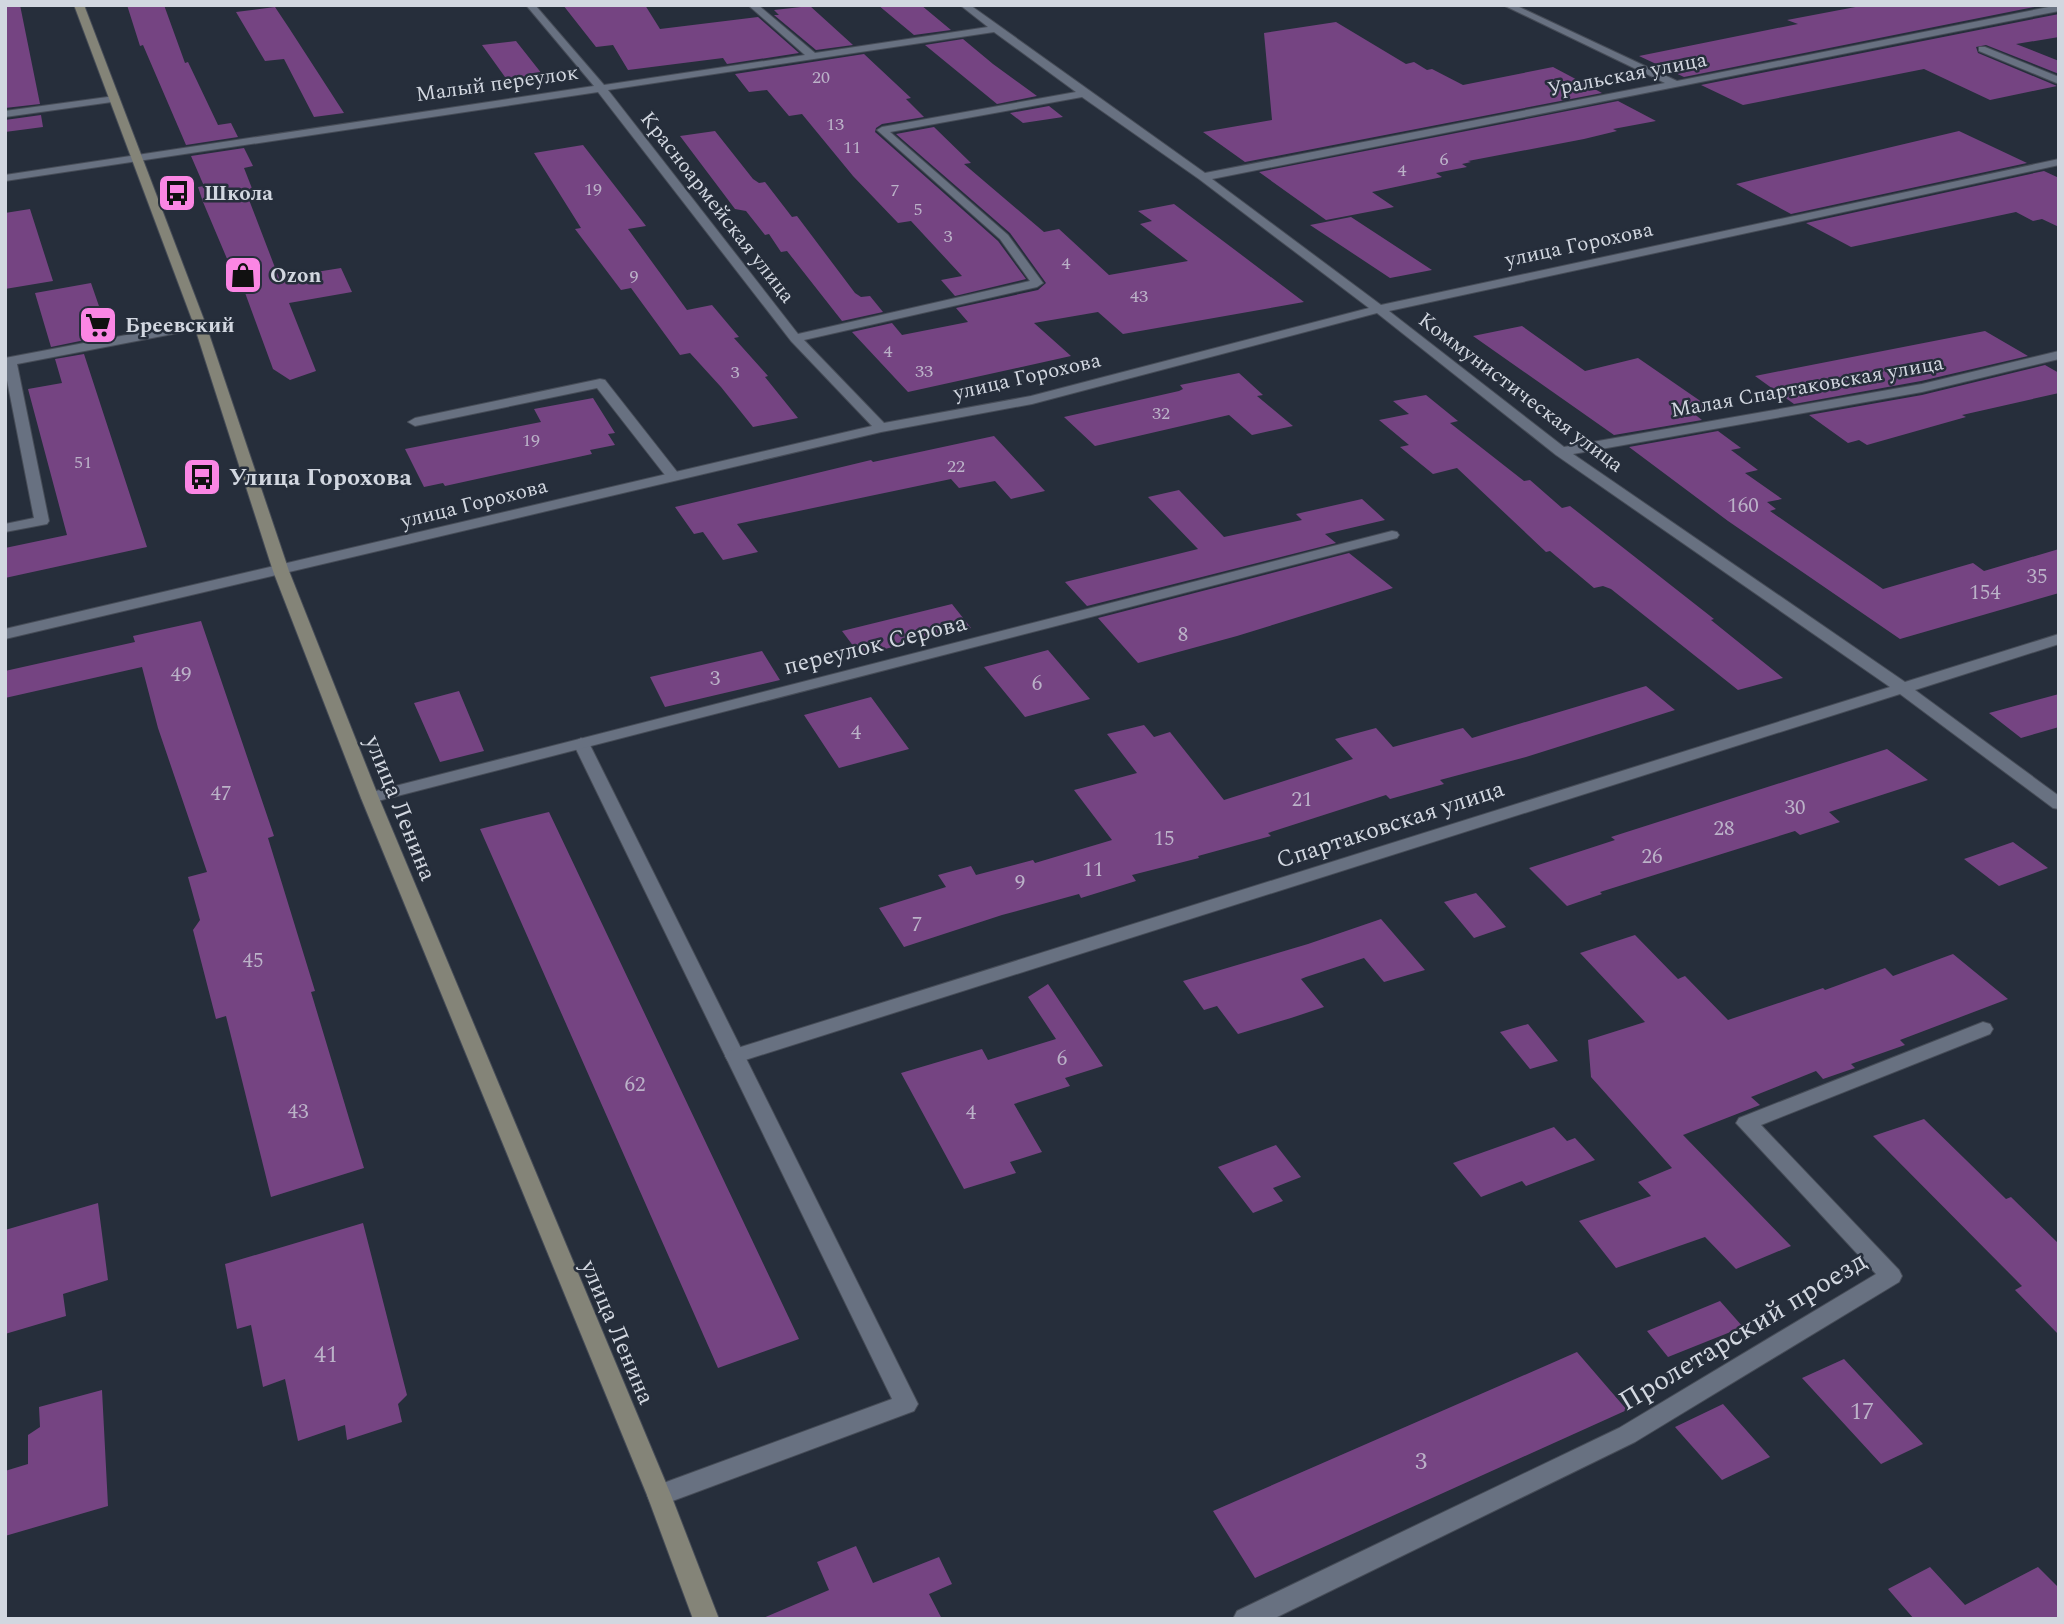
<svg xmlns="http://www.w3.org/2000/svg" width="2064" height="1624" viewBox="0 0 2064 1624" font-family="Spectral,serif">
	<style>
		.building { fill: #754482 }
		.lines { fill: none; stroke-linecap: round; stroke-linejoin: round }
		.lane-casing { stroke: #464c57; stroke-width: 2 }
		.street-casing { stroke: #464c57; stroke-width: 2 }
		.secondary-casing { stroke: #464c57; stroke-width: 2 }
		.lane { fill: #687181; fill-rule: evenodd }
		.street { fill: #687181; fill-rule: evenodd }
		.secondary { fill: #848478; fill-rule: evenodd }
		.labels { text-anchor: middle; stroke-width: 5; stroke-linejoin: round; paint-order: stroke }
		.far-number-label { font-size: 18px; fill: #bbb2c8 }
		.far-street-label { font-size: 21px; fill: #d2d7e0; stroke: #262e3b }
		.far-poi-label { font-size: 21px; font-weight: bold; fill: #d2d7e0; stroke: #262e3b; text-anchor: start }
		.number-label { font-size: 21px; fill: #bbb2c8 }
		.poi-label { font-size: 24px; font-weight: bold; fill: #d2d7e0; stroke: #262e3b; text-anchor: start }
		.street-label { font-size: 24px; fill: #d2d7e0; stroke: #262e3b }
		.near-number-label { font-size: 24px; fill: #bbb2c8 }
		.near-street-label { font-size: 28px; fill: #d2d7e0; stroke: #262e3b }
	</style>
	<rect width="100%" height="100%" fill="#262e3b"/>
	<path class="building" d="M 5,5 L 20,5 L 40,104 L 5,108 Z
		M 127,5 L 164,5 L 185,63 L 188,62 L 218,125 L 231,123 L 238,137 L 186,145 L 143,45 L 140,46 Z
		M 563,5 L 645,5 L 660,29 L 758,17 L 799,53 L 727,64 L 723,58 L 628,70 L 613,45 L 596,47 Z
		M 878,5 L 921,5 L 951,30 L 914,35 Z
		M 1866,5 L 2044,5 L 1684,77 L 1639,56 L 1798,24 L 1787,20 Z
		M 810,6 L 853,45 L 816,50 L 774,15 L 779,15 L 774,10 Z
		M 275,7 L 289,28 L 344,113 L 314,117 L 284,59 L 265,61 L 236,12 Z
		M 2059,14 L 2059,37 L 2016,44 L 2059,61 L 2059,74 L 1986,45 L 1976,47 L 1978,53 L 2057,86 L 1990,100 L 1924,69 L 1743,105 L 1701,85 Z
		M 1336,22 L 1406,64 L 1414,62 L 1427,70 L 1432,69 L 1463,85 L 1553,67 L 1602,93 L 1245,162 L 1203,132 L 1272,120 L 1264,33 Z
		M 963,39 L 993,64 L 1037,96 L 997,104 L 925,45 Z
		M 516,41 L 546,79 L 510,84 L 482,45 Z
		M 864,54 L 911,98 L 906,99 L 924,117 L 882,124 L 876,128 L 875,132 L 998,241 L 1026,279 L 955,296 L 941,280 L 962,276 L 911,221 L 898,223 L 853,176 L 802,114 L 789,116 L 767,90 L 749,92 L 735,74 Z
		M 1618,101 L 1656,121 L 1613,129 L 1617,131 L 1584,139 L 1468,161 L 1471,162 L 1462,164 L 1467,167 L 1436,173 L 1442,177 L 1372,192 L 1394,207 L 1326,220 L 1259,172 Z
		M 1049,106 L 1063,117 L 1023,123 L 1010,113 Z
		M 41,115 L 43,127 L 5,132 L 5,120 Z
		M 934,127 L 971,163 L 964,164 L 1044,232 L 1059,229 L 1109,275 L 1188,261 L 1140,224 L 1152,221 L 1138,211 L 1174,204 L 1304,302 L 1123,334 L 1098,312 L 1034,323 L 1071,356 L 908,392 L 852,332 L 892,323 L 902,335 L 968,322 L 956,308 L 1038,290 L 1046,283 L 1010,233 L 896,134 Z
		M 715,131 L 753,179 L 759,183 L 765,182 L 792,217 L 797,216 L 855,293 L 861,297 L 870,296 L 883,312 L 842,321 L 787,251 L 781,252 L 769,234 L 765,235 L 746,211 L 735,209 L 680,136 Z
		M 1959,131 L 2027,163 L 1791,214 L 1736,184 Z
		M 583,145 L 646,226 L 628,229 L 687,310 L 712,305 L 739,337 L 734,338 L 768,376 L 765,377 L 798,418 L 753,427 L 721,387 L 690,353 L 680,355 L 631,288 L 621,290 L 575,229 L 581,228 L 534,153 Z
		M 244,148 L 253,166 L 244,168 L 253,191 L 246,192 L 279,278 L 341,268 L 352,292 L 289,303 L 316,371 L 290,380 L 273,369 L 240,279 L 236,280 L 203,202 L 198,187 L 204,186 L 191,156 Z
		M 2044,171 L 2059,178 L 2059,227 L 2042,219 L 2033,221 L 2016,212 L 1851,247 L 1806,223 Z
		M 30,209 L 53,281 L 5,289 L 5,213 Z
		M 1351,217 L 1432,270 L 1390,278 L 1310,225 Z
		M 91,283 L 109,335 L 51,347 L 35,293 Z
		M 1522,326 L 1585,371 L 1638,358 L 1712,409 L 1693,413 L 1702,420 L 1614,435 L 1473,336 Z
		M 1985,331 L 2028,356 L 1921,381 L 1794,404 L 1755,376 Z
		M 84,354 L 147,547 L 5,578 L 5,548 L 67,535 L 28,389 L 62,383 L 55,359 Z
		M 2045,365 L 2059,373 L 2059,393 L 1962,415 L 1966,417 L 1867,445 L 1859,440 L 1848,443 L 1809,415 L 1922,395 Z
		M 1239,373 L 1263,395 L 1257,396 L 1293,426 L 1252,435 L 1229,415 L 1095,446 L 1064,417 L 1179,391 L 1183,389 L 1180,385 Z
		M 1426,395 L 1458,421 L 1450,423 L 1524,481 L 1530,480 L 1562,508 L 1570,506 L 1714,619 L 1711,620 L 1783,678 L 1738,690 L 1611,589 L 1603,586 L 1594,588 L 1550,551 L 1546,552 L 1457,468 L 1433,474 L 1400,447 L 1409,445 L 1379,420 L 1409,414 L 1393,401 Z
		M 593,398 L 615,433 L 608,434 L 615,445 L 590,450 L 592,454 L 445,486 L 443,483 L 424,487 L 405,449 L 541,422 L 534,409 Z
		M 1718,431 L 1741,448 L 1731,450 L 1758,470 L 1745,473 L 1782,499 L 1767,502 L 1776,509 L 1770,511 L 1883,589 L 1973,563 L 1984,571 L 2059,549 L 2059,593 L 1900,639 L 1728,521 L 1629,447 Z
		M 994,436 L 1045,491 L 1011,499 L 995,481 L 959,488 L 951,479 L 737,524 L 758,552 L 723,560 L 703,532 L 694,534 L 675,507 L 871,460 L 873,462 Z
		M 1179,490 L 1224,537 L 1302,520 L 1296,514 L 1362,499 L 1385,520 L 1325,534 L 1336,543 L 1087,606 L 1065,582 L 1198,549 L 1148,497 Z
		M 1349,553 L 1393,588 L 1237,636 L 1138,663 L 1098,618 Z
		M 952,604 L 971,628 L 860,655 L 842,631 Z
		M 201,621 L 274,836 L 268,838 L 315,991 L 311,992 L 364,1168 L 271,1197 L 226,1016 L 216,1019 L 193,930 L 200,920 L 188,877 L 207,872 L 158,728 L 142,667 L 5,698 L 5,671 L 135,642 L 133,636 Z
		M 1048,650 L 1090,699 L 1025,717 L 984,667 Z
		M 762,651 L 780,680 L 665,707 L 650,677 Z
		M 1646,686 L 1675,710 L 1526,757 L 1440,780 L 1444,784 L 1390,799 L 1386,795 L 1268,833 L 1271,836 L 1198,856 L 1199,858 L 1132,875 L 1136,881 L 1081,898 L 1079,894 L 1002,915 L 904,947 L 879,908 L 946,887 L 938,875 L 971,866 L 976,875 L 1033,860 L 1035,863 L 1112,840 L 1074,790 L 1137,773 L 1107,734 L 1144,725 L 1154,737 L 1170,732 L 1224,800 L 1353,759 L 1335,739 L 1376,728 L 1393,747 L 1463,728 L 1472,738 Z
		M 459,691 L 484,751 L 440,762 L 414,703 Z
		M 2059,694 L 2059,727 L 2021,738 L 1989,713 Z
		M 871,697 L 909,749 L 839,768 L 804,715 Z
		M 1887,749 L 1928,780 L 1829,812 L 1840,822 L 1800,835 L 1795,831 L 1600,892 L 1602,894 L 1567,906 L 1529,868 L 1615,840 L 1611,837 Z
		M 549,812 L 799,1339 L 718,1368 L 480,829 Z
		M 2013,842 L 2048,868 L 1999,886 L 1964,859 Z
		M 1476,893 L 1486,904 L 1506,927 L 1474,938 L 1444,902 Z
		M 1381,919 L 1425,970 L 1384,982 L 1364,958 L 1306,977 L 1301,979 L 1324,1007 L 1291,1018 L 1238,1034 L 1217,1006 L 1204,1010 L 1183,981 L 1308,944 Z
		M 1635,935 L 1678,979 L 1685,976 L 1728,1020 L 1823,988 L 1825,990 L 1885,968 L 1893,976 L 1953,954 L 2008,999 L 1900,1040 L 1905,1045 L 1851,1064 L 1855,1068 L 1823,1079 L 1816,1071 L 1751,1097 L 1760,1105 L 1683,1135 L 1791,1246 L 1736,1269 L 1705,1237 L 1616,1268 L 1579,1221 L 1651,1196 L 1638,1182 L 1672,1168 L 1591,1077 L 1588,1040 L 1645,1022 L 1580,953 Z
		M 1048,984 L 1103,1066 L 1065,1078 L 1070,1086 L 1014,1104 L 1042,1152 L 1010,1162 L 1016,1173 L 964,1189 L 901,1073 L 982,1049 L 988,1060 L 1056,1039 L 1028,997 Z
		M 1528,1024 L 1558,1061 L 1530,1069 L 1500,1032 Z
		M 1924,1119 L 2006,1199 L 2011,1197 L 2059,1244 L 2059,1335 L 2015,1290 L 2022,1286 L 1873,1136 Z
		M 1554,1127 L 1567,1141 L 1575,1138 L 1595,1160 L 1526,1186 L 1522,1181 L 1481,1197 L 1453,1163 Z
		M 1276,1145 L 1301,1177 L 1273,1188 L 1283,1201 L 1253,1213 L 1218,1167 Z
		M 98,1203 L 108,1280 L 63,1294 L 66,1316 L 5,1334 L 5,1230 Z
		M 363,1223 L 407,1395 L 398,1404 L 402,1422 L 347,1440 L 345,1425 L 298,1441 L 285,1379 L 263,1387 L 251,1325 L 237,1329 L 225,1264 Z
		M 1720,1301 L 1743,1327 L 1668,1357 L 1647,1331 Z
		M 1577,1352 L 1627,1410 L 1255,1578 L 1213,1511 Z
		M 1844,1359 L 1923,1444 L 1881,1464 L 1802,1378 Z
		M 102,1390 L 108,1506 L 5,1536 L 5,1471 L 28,1464 L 28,1435 L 40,1427 L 39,1407 Z
		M 1723,1404 L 1770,1457 L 1722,1480 L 1675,1427 Z
		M 856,1546 L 873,1583 L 939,1557 L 952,1584 L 929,1594 L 942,1619 L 761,1619 L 829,1590 L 817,1562 Z
		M 1930,1567 L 1965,1605 L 2038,1567 L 2059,1588 L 2059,1619 L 1914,1619 L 1888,1589 Z"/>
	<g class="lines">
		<defs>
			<path id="lane" d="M 200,321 L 206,325 L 204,328 L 17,364 L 49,521 L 47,524 L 5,532 L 5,524 L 34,518 L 5,370 L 5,358 Z
				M 600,379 L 605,380 L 678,473 L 678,479 L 668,479 L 597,388 L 415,426 L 408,422 L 415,418 Z
				M 581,738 L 589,743 L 918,1404 L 914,1411 L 659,1506 L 650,1502 L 647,1495 L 650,1488 L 892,1399 L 573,743 Z"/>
			<path id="street" d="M 526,5 L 535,5 L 604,85 L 805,55 L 748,5 L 758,5 L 815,53 L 988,27 L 960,5 L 970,5 L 1205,173 L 1665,83 L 1503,5 L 1515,5 L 1677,81 L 2059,5 L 2059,11 L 1212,179 L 1381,305 L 2059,159 L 2059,165 L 1389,311 L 1564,447 L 1922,384 L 2059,351 L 2059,359 L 1922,392 L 1573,454 L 1905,682 L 2059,634 L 2059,644 L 1915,690 L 2059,796 L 2059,809 L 2053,808 L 1900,694 L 742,1061 L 728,1061 L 725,1056 L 728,1051 L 1890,687 L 1556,455 L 1377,313 L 1032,404 L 881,432 L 5,639 L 5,629 L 872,426 L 791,341 L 598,92 L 5,181 L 5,175 L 594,86 ZM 994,32 L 1076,92 L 882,127 L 877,130 L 1000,239 L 1030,281 L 798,334 L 608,90 ZM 1082,97 L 1199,179 L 1369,308 L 1031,396 L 884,423 L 804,340 L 1037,287 L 1043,283 L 1008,235 L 890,132 Z
				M 1979,47 L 1985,47 L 2059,77 L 2059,84 L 1979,51 Z
				M 115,96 L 119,97 L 119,101 L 5,117 L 5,111 Z
				M 1392,531 L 1397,532 L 1399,535 L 1397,538 L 370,803 L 361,798 L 364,794 Z
				M 1983,1022 L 1990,1024 L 1993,1029 L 1990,1034 L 1761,1125 L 1899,1270 L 1902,1276 L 1899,1282 L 1635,1442 L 1273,1619 L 1233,1619 L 1237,1611 L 1619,1428 L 1876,1274 L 1736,1123 L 1739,1118 Z"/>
			<path id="secondary" d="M 74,5 L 84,5 L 206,325 L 289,571 L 379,798 L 671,1495 L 719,1619 L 693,1619 L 647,1495 L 361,798 L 273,571 L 194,325 Z"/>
		</defs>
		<use href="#lane" class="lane-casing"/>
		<use href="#street" class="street-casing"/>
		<use href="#secondary" class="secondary-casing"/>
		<use href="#lane" class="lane"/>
		<use href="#street" class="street"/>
		<use href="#secondary" class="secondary"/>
	</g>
	<defs>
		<symbol id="bus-square" viewBox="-11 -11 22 22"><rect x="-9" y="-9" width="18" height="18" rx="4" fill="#fb86e4" stroke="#262e3b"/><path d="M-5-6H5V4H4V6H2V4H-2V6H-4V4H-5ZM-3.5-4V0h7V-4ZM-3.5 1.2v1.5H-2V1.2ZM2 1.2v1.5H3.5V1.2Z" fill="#111"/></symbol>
		<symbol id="shop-square" viewBox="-11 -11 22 22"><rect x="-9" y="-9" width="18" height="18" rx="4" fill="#fb86e4" stroke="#262e3b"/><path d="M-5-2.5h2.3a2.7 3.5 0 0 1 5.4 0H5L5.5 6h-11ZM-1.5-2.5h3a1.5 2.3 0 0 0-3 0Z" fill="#111"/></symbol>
		<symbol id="supermarket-square" viewBox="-11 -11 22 22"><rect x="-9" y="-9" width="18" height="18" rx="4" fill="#fb86e4" stroke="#262e3b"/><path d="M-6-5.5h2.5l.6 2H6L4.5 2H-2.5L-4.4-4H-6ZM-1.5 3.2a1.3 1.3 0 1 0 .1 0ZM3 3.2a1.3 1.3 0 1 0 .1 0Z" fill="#111"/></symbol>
	</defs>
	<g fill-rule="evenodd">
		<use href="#bus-square" x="155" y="171" width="44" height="44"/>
		<use href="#shop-square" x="221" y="253" width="44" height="44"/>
		<use href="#supermarket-square" x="76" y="303" width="44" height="44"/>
		<use href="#bus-square" x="180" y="455" width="44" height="44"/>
	</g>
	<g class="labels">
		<g class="far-number-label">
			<text x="821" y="83">20</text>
			<text x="835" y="130">13</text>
			<text x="852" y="153">11</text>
			<text x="1444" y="165">6</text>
			<text x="1402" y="176">4</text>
			<text x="593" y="195">19</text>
			<text x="895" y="196">7</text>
			<text x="918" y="215">5</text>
			<text x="948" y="242">3</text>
			<text x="1066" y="269">4</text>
			<text x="634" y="282">9</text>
			<text x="1139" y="302">43</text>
			<text x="888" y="357">4</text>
			<text x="924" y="377">33</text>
			<text x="735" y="378">3</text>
			<text x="1161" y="419">32</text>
			<text x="531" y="446">19</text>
			<text x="83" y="468">51</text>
			<text x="956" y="472">22</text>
		</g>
		<g class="far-street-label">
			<text transform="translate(1627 74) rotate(-11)" y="7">Уральская улица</text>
			<text transform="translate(497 83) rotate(-8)" y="7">Малый переулок</text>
			<text transform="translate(718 207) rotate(52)" y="7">Красноармейская улица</text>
			<text transform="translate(1579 244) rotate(-12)" y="7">улица Горохова</text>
			<text transform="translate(1027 376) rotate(-13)" y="7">улица Горохова</text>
			<text transform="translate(1807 386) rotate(-10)" y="7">Малая Спартаковская улица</text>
			<text transform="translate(1521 392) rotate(37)" y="7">Коммунистическая улица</text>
			<text transform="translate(474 503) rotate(-14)" y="7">улица Горохова</text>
		</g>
		<g class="far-poi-label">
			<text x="204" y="200">Школа</text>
			<text x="270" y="282">Ozon</text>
			<text x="125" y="332">Бреевский</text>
		</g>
		<g class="number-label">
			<text x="1743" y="512">160</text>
			<text x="2037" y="583">35</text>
			<text x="1985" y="599">154</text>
			<text x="1183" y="641">8</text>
			<text x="181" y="681">49</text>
			<text x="715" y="685">3</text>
			<text x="1037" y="690">6</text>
			<text x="856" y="739">4</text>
			<text x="221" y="800">47</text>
			<text x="1302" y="806">21</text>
			<text x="1795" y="814">30</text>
			<text x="1724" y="835">28</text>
			<text x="1164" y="845">15</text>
			<text x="1652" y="863">26</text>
			<text x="1093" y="876">11</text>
			<text x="1020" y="889">9</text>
			<text x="917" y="931">7</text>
			<text x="253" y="967">45</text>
			<text x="1062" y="1065">6</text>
			<text x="635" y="1091">62</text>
			<text x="298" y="1118">43</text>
			<text x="971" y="1119">4</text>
		</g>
		<g class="poi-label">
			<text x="229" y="485">Улица Горохова</text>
		</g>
		<g class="street-label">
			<text transform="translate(875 644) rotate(-14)" y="8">переулок Серова</text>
			<text transform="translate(401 808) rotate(68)" y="8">улица Ленина</text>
			<text transform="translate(1390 824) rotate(-18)" y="8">Спартаковская улица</text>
			<text transform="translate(618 1332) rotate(67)" y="8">улица Ленина</text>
		</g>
		<g class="near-number-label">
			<text x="326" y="1362">41</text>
			<text x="1862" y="1419">17</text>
			<text x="1421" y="1469">3</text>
		</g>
		<g class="near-street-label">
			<text transform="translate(1742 1330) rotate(-31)" y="10">Пролетарский проезд</text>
		</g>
	</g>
	<rect width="2064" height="1624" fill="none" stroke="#d2d7e0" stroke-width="14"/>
</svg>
